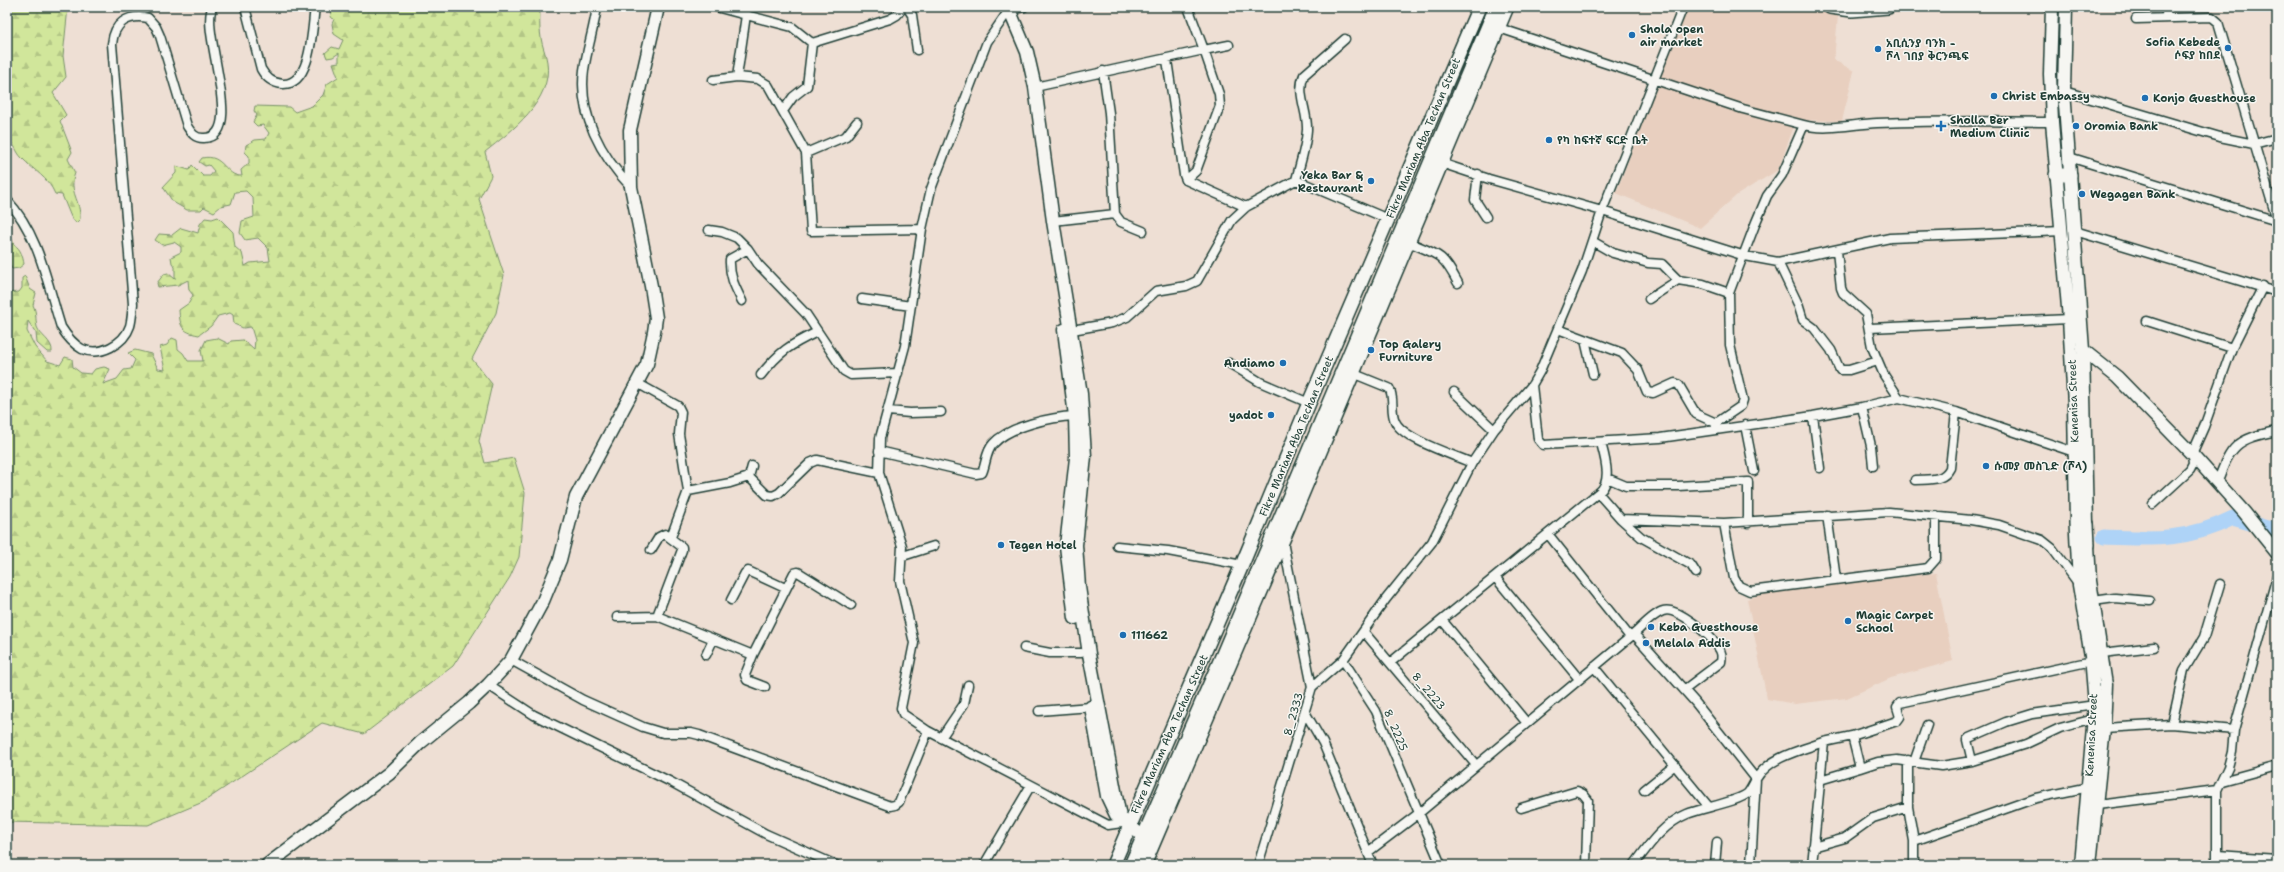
<svg xmlns="http://www.w3.org/2000/svg" width="2284" height="872" viewBox="0 0 2284 872" font-family="'Shantell Sans','Noto Sans Ethiopic',sans-serif">
	<style>
		.built { fill: #e8cfbf }
		.forest { fill: url(#forest-firs); stroke: #789268 }
		.lines { fill: none; stroke-linecap: round; stroke-linejoin: round }
		.river { stroke: #aed3f7; stroke-width: 15 }
		.street-casing { stroke: #1f3d34; stroke-width: 11 }
		.secondary-casing { stroke: #1f3d34; stroke-width: 15 }
		.primary-casing { stroke: #1f3d34; stroke-width: 16 }
		.street { stroke: #f6f6f2; stroke-width: 8 }
		.secondary { stroke: #f6f6f2; stroke-width: 12 }
		.primary { stroke: #f6f6f2; stroke-width: 13 }
		.poi-dot { fill: #1f6fb2; stroke: #f6f6f2; stroke-width: 1.5 }
		.labels { text-anchor: middle; stroke-width: 3; stroke-linejoin: round; paint-order: stroke }
		.poi-label { font-size: 11px; font-weight: bold; fill: #1f3d34; stroke: #f6f6f2; text-anchor: start }
		.street-label { font-size: 11px; fill: #1f3d34; stroke: #f6f6f2 }
	</style>
	<defs>
		<pattern id="forest-firs" width="22" height="20" patternUnits="userSpaceOnUse"><rect width="22" height="20" fill="#d1e69b"/><path d="M5 1l3.5 6h-7zM16 11l3.5 6h-7z" fill="#b3c686"/></pattern>
	</defs>
	<rect width="100%" height="100%" fill="#eedfd4"/>
	<filter id="ink" filterUnits="userSpaceOnUse"><feTurbulence type="fractalNoise" baseFrequency=".025" numOctaves="2"/><feDisplacementMap in="SourceGraphic" scale="8" xChannelSelector="R" yChannelSelector="G"/><feConvolveMatrix kernelMatrix="1 2 1 2 8 2 1 2 1" color-interpolation-filters="sRGB"/></filter>
	<g filter="url(#ink)">
		<path class="built" d="M 1687,7 L 1812,7 L 1838,16 L 1834,60 L 1854,71 L 1842,121 L 1802,120 L 1793,129 L 1778,170 L 1737,195 L 1700,228 L 1616,193 Z
			M 1936,573 L 1953,661 L 1891,678 L 1847,698 L 1795,704 L 1767,699 L 1747,599 L 1771,592 Z"/>
		<path class="forest" d="M 7,7 L 68,7 L 63,56 L 66,77 L 53,93 L 66,115 L 60,121 L 72,152 L 68,159 L 75,173 C 68,192 81,200 80,219 L 76,223 L 71,217 L 62,195 L 55,194 C 48,177 34,171 22,158 C 15,151 17,146 7,139 Z
			M 341,7 L 540,7 C 540,17 539,28 541,38 C 542,46 546,54 547,62 C 553,101 511,131 485,152 L 491,176 L 479,199 L 504,275 L 496,313 L 472,359 L 492,384 L 479,441 L 485,463 L 514,458 L 525,493 L 519,557 L 510,577 L 453,666 L 364,734 L 322,723 L 203,802 L 148,825 L 7,822 L 7,293 L 19,292 L 22,288 L 22,278 L 25,276 L 30,289 L 36,293 L 33,305 C 37,313 35,318 37,327 C 40,336 53,341 52,352 L 47,352 L 37,343 L 36,333 L 28,321 L 27,331 L 35,347 L 47,361 L 60,365 L 65,357 L 72,359 L 73,367 L 81,373 L 91,374 L 95,369 L 104,367 L 110,369 L 103,384 L 117,379 L 124,370 L 131,369 L 135,360 L 128,353 L 135,350 L 151,354 L 158,369 L 165,370 L 160,347 L 167,345 L 172,338 L 177,340 L 178,349 L 183,353 L 188,361 L 203,361 L 201,350 L 206,340 L 217,338 L 229,344 L 231,341 L 243,340 L 254,350 L 255,340 L 251,327 L 243,328 L 234,324 L 233,315 L 230,313 L 218,316 L 211,326 L 199,335 C 181,332 180,326 179,310 L 189,303 L 193,295 L 189,290 L 188,280 L 178,285 L 158,287 L 157,283 L 164,274 L 168,273 L 175,279 L 175,267 L 172,263 L 171,257 L 181,252 L 181,247 L 174,242 L 162,245 L 155,240 L 159,234 L 172,235 L 181,228 L 198,233 L 200,224 L 205,218 L 212,219 L 218,217 L 233,232 L 235,247 L 242,253 L 245,266 L 250,263 L 270,261 L 268,248 L 258,238 L 245,240 L 240,233 L 242,221 L 254,217 L 253,198 L 246,191 L 235,192 L 231,204 L 221,206 L 214,212 L 204,207 L 201,210 L 187,210 L 173,202 L 163,187 L 176,173 L 176,166 L 189,170 L 192,165 L 203,176 L 210,176 L 214,171 L 209,165 L 205,166 L 199,162 L 202,158 C 224,153 225,177 242,176 L 241,170 L 249,163 L 249,156 L 245,152 L 246,145 L 255,140 L 266,139 L 269,133 L 263,125 L 257,126 L 253,122 L 257,115 L 254,111 L 255,106 L 289,107 L 295,112 L 312,106 L 323,95 L 327,84 L 338,77 L 333,63 L 339,62 L 339,53 L 333,57 L 327,58 L 325,53 L 332,47 L 339,49 L 343,40 L 334,34 L 332,24 L 334,19 L 330,17 L 333,8 Z
			M 7,226 L 14,245 C 21,248 23,258 24,264 L 19,268 L 12,269 L 9,263 L 7,263 Z"/>
		<g class="lines">
			<path class="river" d="M 2104,537 C 2154,539 2187,541 2233,518 L 2267,528 L 2277,528"/>
			<defs>
				<path id="street" d="M 245,7 L 261,69 C 266,78 272,83 283,84 C 312,85 312,27 315,7
					M 597,7 C 594,28 587,49 584,70 C 578,114 601,156 631,187
					M 716,7 L 746,15 L 737,77 L 758,79 L 768,85 L 806,153 L 811,231 L 922,229
					M 743,7 L 746,15 L 792,27 L 812,43
					M 907,7 L 912,15 L 917,50
					M 1024,7 L 1009,10 L 987,42 L 931,189 L 922,229 L 905,346 L 880,438 L 879,473 L 902,546 L 900,581 L 914,643 L 901,708 L 903,714 L 928,731 L 1108,825 L 1122,823
					M 2165,7 L 2167,17
					M 2136,19 L 2212,17 L 2218,22 L 2277,220
					M 1499,28 L 1743,109 L 1804,125
					M 812,43 L 890,19 L 897,15 L 903,7
					M 1167,60 L 1184,175 L 1186,180 L 1246,207
					M 713,80 L 737,77
					M 1035,87 L 1204,50 L 1188,7
					M 2064,91 L 2220,137 L 2254,144 L 2277,138
					M 783,111 L 793,97 L 807,86 L 812,43
					M 806,153 L 846,136 L 857,122
					M 2069,157 L 2277,221
					M 1441,163 L 1489,179 L 1602,211 L 1683,7
					M 1478,174 L 1475,200 L 1486,217
					M 1186,180 L 1196,171 L 1220,106 L 1219,94 L 1204,50 L 1229,45
					M 1296,180 C 1300,164 1306,147 1307,130 C 1308,111 1296,94 1304,75 L 1345,39
					M 7,200 C 39,234 47,283 61,327 C 66,335 73,344 82,349 C 100,357 124,344 130,326 C 132,319 132,311 133,304 L 112,44 C 114,23 127,14 148,18 L 156,27 L 160,36 L 187,126 C 191,132 194,138 203,138 C 248,140 198,27 213,7
					M 1115,214 L 1121,222 L 1143,231
					M 1053,221 L 1115,214 L 1109,113 L 1103,71
					M 709,230 L 722,232 L 737,238 L 748,249 L 758,264 L 806,314 L 844,371 L 851,375 L 898,373
					M 2075,231 L 2277,292
					M 1592,241 L 1613,253 L 1648,263 L 1662,264 L 1678,280 L 1703,284 L 1729,293
					M 1408,242 C 1439,255 1442,253 1458,283
					M 1837,251 L 1841,288 L 1843,293 L 1866,314 L 1872,347 L 1884,375 L 1899,398
					M 1778,262 L 1798,304 L 1803,320 L 1814,328 L 1831,350 L 1840,370 L 1849,370 L 1878,361
					M 862,299 L 911,306
					M 1649,299 L 1678,280
					M 742,301 C 735,287 729,276 730,259 L 748,249
					M 2147,321 L 2232,348
					M 1870,328 L 2069,319
					M 1558,329 L 1622,353 L 1638,370 L 1647,392 L 1653,393 L 1675,383 L 1679,385 L 1696,414 L 1716,423 L 1716,427
					M 1072,330 L 1112,323 L 1127,317 L 1156,291 L 1186,286 L 1197,281 L 1232,220 L 1246,207 L 1296,180 L 1388,219
					M 1585,340 L 1593,374
					M 1229,363 L 1260,382 L 1309,403
					M 1352,373 L 1389,388 C 1395,397 1390,411 1395,421 C 1402,439 1454,455 1472,463
					M 761,375 C 780,351 790,345 817,332
					M 637,383 L 678,406 L 681,412 L 679,434 L 688,491 L 671,537
					M 1532,385 L 1538,439 L 1543,445 L 1660,438 L 1813,416 L 1862,407 L 1899,398 L 1956,412 L 2074,452
					M 1454,392 L 1494,430
					M 1862,407 L 1871,446 L 1873,466
					M 888,411 L 910,413 L 941,412
					M 1813,416 L 1820,468
					M 1716,423 L 1741,406 L 1743,400 L 1730,345 L 1729,293 L 1756,222 L 1767,196 L 1782,175 L 1804,125 C 1826,131 1853,124 1877,123 C 1935,121 1993,121 2052,122
					M 1745,425 L 1754,471
					M 879,451 L 976,474 L 982,473 C 986,464 986,451 993,444 C 1009,426 1052,417 1075,416
					M 749,477 L 767,495 L 773,496 L 779,493 L 810,463 L 817,460 L 879,473
					M 1607,478 L 1626,486 L 1678,486 L 1748,482 L 1748,523
					M 1915,480 C 1929,479 1943,482 1950,468 L 1956,412
					M 2217,483 C 2231,445 2236,439 2277,431
					M 688,491 L 730,483 L 749,477 L 752,466
					M 1598,493 C 1613,483 1605,458 1601,443
					M 2153,504 L 2190,470 L 2193,464 L 2192,454 L 2204,427 L 2232,348 L 2263,286
					M 1827,515 L 1836,579
					M 1621,519 L 1641,537 L 1691,565 L 1696,573
					M 1724,523 L 1734,578 L 1739,586 L 1750,591 L 1928,568 L 1936,559 L 1936,516
					M 1548,534 L 1630,637
					M 1117,546 L 1168,551 L 1242,565
					M 651,550 L 659,537 L 665,534 L 682,547 L 682,550 L 657,616
					M 903,556 L 934,546
					M 1495,577 L 1598,493 L 1621,519 L 1724,523 L 1889,512 L 1971,520 L 1999,525 L 2042,540 L 2052,548 L 2078,583
					M 731,600 L 745,573 L 748,571 L 785,588
					M 2093,601 L 2115,598 L 2150,601
					M 617,617 L 657,616 L 753,655
					M 1364,632 L 1476,765
					M 1634,634 C 1642,627 1653,614 1663,611 C 1677,606 1711,636 1718,647 C 1722,652 1722,656 1721,662 L 1684,690
					M 1024,648 L 1050,653 L 1081,653
					M 2102,653 L 2154,647
					M 706,655 L 713,640
					M 511,660 L 583,700 L 643,727 L 663,733 L 691,733 L 699,735 L 890,806 L 895,805 L 899,802 L 928,731
					M 1343,660 L 1376,711 L 1441,865
					M 1391,662 L 1442,620
					M 1594,667 L 1709,807
					M 488,685 L 534,715 L 671,782 L 766,834 L 836,865
					M 765,687 L 747,680 L 745,675 L 753,655 L 794,573 L 798,572 L 851,605
					M 1312,687 L 1343,660 L 1386,599 L 1432,542 L 1472,463 L 1494,430 L 1532,385 L 1540,371 L 1582,271 L 1602,211 L 1745,256 L 1778,262 L 1890,238 L 2063,231
					M 1039,711 L 1091,707
					M 1305,712 L 1323,743 L 1373,865
					M 1526,722 L 1442,620 L 1495,577 L 1579,679
					M 2172,724 L 2184,670 L 2204,637 L 2220,584
					M 2104,728 L 2172,724 L 2234,730
					M 941,738 L 964,704 L 968,685
					M 1824,742 L 1852,736 L 1897,721 L 1900,717 L 1897,707 L 1900,703 L 2092,661
					M 1908,760 L 1908,807 L 1914,841
					M 1972,761 L 1967,740 L 1969,738 L 2006,722 L 2032,714 L 2095,705
					M 1914,762 L 1927,725
					M 1860,768 L 1878,762 L 1897,760 L 1941,766 L 1972,761 L 2026,744 L 2060,728 L 2094,719
					M 1820,780 L 1860,768 L 1852,736
					M 2222,781 L 2277,766
					M 1644,790 L 1675,765
					M 2097,805 L 2217,790
					M 1521,808 L 1577,791 L 1583,794 L 1588,800 L 1586,865
					M 1813,847 L 1845,838 L 1873,818 L 1908,807
					M 1368,852 L 1418,814 L 1634,634 L 1695,702 L 1756,779 C 1754,783 1751,789 1748,793 C 1738,802 1701,808 1687,814 C 1663,824 1649,845 1634,865
					M 2217,855 L 2277,859
					M 984,865 L 1031,785
					M 1258,865 L 1312,687 L 1283,542
					M 1715,865 L 1717,842
					M 1751,865 L 1756,779 C 1769,757 1801,750 1824,742 L 1812,865
					M 1914,865 L 1914,841 L 2036,798 L 2089,787
					M 2217,865 L 2217,790 L 2228,767 L 2232,752 L 2234,730 L 2277,576"/>
				<path id="secondary" d="M 1008,7 L 1027,52 L 1035,87 L 1053,221 L 1081,394 L 1085,456 L 1076,545 L 1079,587 L 1089,654 L 1120,817 L 1142,836
					M 2052,7 L 2050,74 L 2052,122 L 2069,319 L 2074,404 L 2076,522
					M 2066,7 L 2064,91 L 2083,350 L 2087,524
					M 1064,330 L 1075,416 L 1076,458 L 1066,546 L 1075,618
					M 2083,350 L 2117,377 L 2192,454 L 2244,512 L 2277,553
					M 2077,544 L 2079,585 L 2091,656 L 2095,705 L 2081,865
					M 2088,545 L 2090,581 L 2106,685 L 2104,728 L 2090,865
					M 1091,707 L 1107,796 L 1116,815
					M 267,865 L 389,773 L 420,743 L 469,703 L 488,685 L 511,660 L 543,601 L 560,560 L 576,497 L 647,364 L 654,332 L 656,318 L 651,286 L 631,187 L 630,130 L 658,7"/>
				<path id="primary" d="M 1830,7 L 1852,10 L 1888,7
					M 2056,175 L 2070,175
					M 2076,522 L 2077,544
					M 2087,524 L 2088,545
					M 1113,865 L 1242,565 L 1309,403 L 1479,7
					M 1131,865 L 1223,654 L 1496,7
					M 1144,865 L 1282,542 L 1507,7"/>
			</defs>
			<use href="#street" class="street-casing"/>
			<use href="#secondary" class="secondary-casing"/>
			<use href="#primary" class="primary-casing"/>
			<use href="#street" class="street"/>
			<use href="#secondary" class="secondary"/>
			<use href="#primary" class="primary"/>
		</g>
	</g>
	<g class="poi-dot">
		<circle cx="1632" cy="35" r="4"/>
		<circle cx="2228" cy="48" r="4"/>
		<circle cx="1878" cy="49" r="4"/>
		<circle cx="1994" cy="96" r="4"/>
		<circle cx="2145" cy="98" r="4"/>
		<path d="M1939 120h4v4h4v4h-4v4h-4v-4h-4v-4h4z"/>
		<circle cx="2076" cy="126" r="4"/>
		<circle cx="1549" cy="140" r="4"/>
		<circle cx="1371" cy="181" r="4"/>
		<circle cx="2082" cy="194" r="4"/>
		<circle cx="1371" cy="350" r="4"/>
		<circle cx="1283" cy="363" r="4"/>
		<circle cx="1271" cy="415" r="4"/>
		<circle cx="1986" cy="466" r="4"/>
		<circle cx="1001" cy="545" r="4"/>
		<circle cx="1848" cy="621" r="4"/>
		<circle cx="1651" cy="627" r="4"/>
		<circle cx="1123" cy="635" r="4"/>
		<circle cx="1646" cy="643" r="4"/>
	</g>
	<g class="labels">
		<g class="poi-label">
			<text x="1640" y="33">Shola open<tspan x="1640" dy="13">air market</tspan></text>
			<text x="2220" y="46" text-anchor="end">Sofia Kebede<tspan x="2220" dy="13">ሶፍያ ከበደ</tspan></text>
			<text x="1886" y="47">አቢሲንያ ባንክ -<tspan x="1886" dy="13">ሾላ ገበያ ቅርንጫፍ</tspan></text>
			<text x="2002" y="100">Christ Embassy</text>
			<text x="2153" y="102">Konjo Guesthouse</text>
			<text x="1950" y="124">Sholla Ber<tspan x="1950" dy="13">Medium Clinic</tspan></text>
			<text x="2084" y="130">Oromia Bank</text>
			<text x="1557" y="144">የካ ከፍተኛ ፍርድ ቤት</text>
			<text x="1363" y="179" text-anchor="end">Yeka Bar &amp;<tspan x="1363" dy="13">Restaurant</tspan></text>
			<text x="2090" y="198">Wegagen Bank</text>
			<text x="1379" y="348">Top Galery<tspan x="1379" dy="13">Furniture</tspan></text>
			<text x="1275" y="367" text-anchor="end">Andiamo</text>
			<text x="1263" y="419" text-anchor="end">yadot</text>
			<text x="1994" y="470">ሱመያ መስጊድ (ሾላ)</text>
			<text x="1009" y="549">Tegen Hotel</text>
			<text x="1856" y="619">Magic Carpet<tspan x="1856" dy="13">School</tspan></text>
			<text x="1659" y="631">Keba Guesthouse</text>
			<text x="1131" y="639">111662</text>
			<text x="1654" y="647">Melala Addis</text>
		</g>
		<g class="street-label">
			<text transform="translate(1423 138) rotate(-67)" y="4">Fikre Mariam Aba Techan Street</text>
			<text transform="translate(2073 401) rotate(-92)" y="4">Kenenisa Street</text>
			<text transform="translate(1296 436) rotate(-67)" y="4">Fikre Mariam Aba Techan Street</text>
			<text transform="translate(1429 691) rotate(50)" y="4">8_2223</text>
			<text transform="translate(1293 714) rotate(-74)" y="4">8_2333</text>
			<text transform="translate(1396 730) rotate(67)" y="4">8_2225</text>
			<text transform="translate(1169 734) rotate(-66)" y="4">Fikre Mariam Aba Techan Street</text>
			<text transform="translate(2091 735) rotate(-87)" y="4">Kenenisa Street</text>
		</g>
	</g>
	<rect width="2284" height="872" fill="none" stroke="#f6f6f2" stroke-width="24"/>
	<rect x="12" y="12" width="2260" height="848" fill="none" stroke="#1f3d34" stroke-width="1.5" filter="url(#ink)"/>
</svg>
